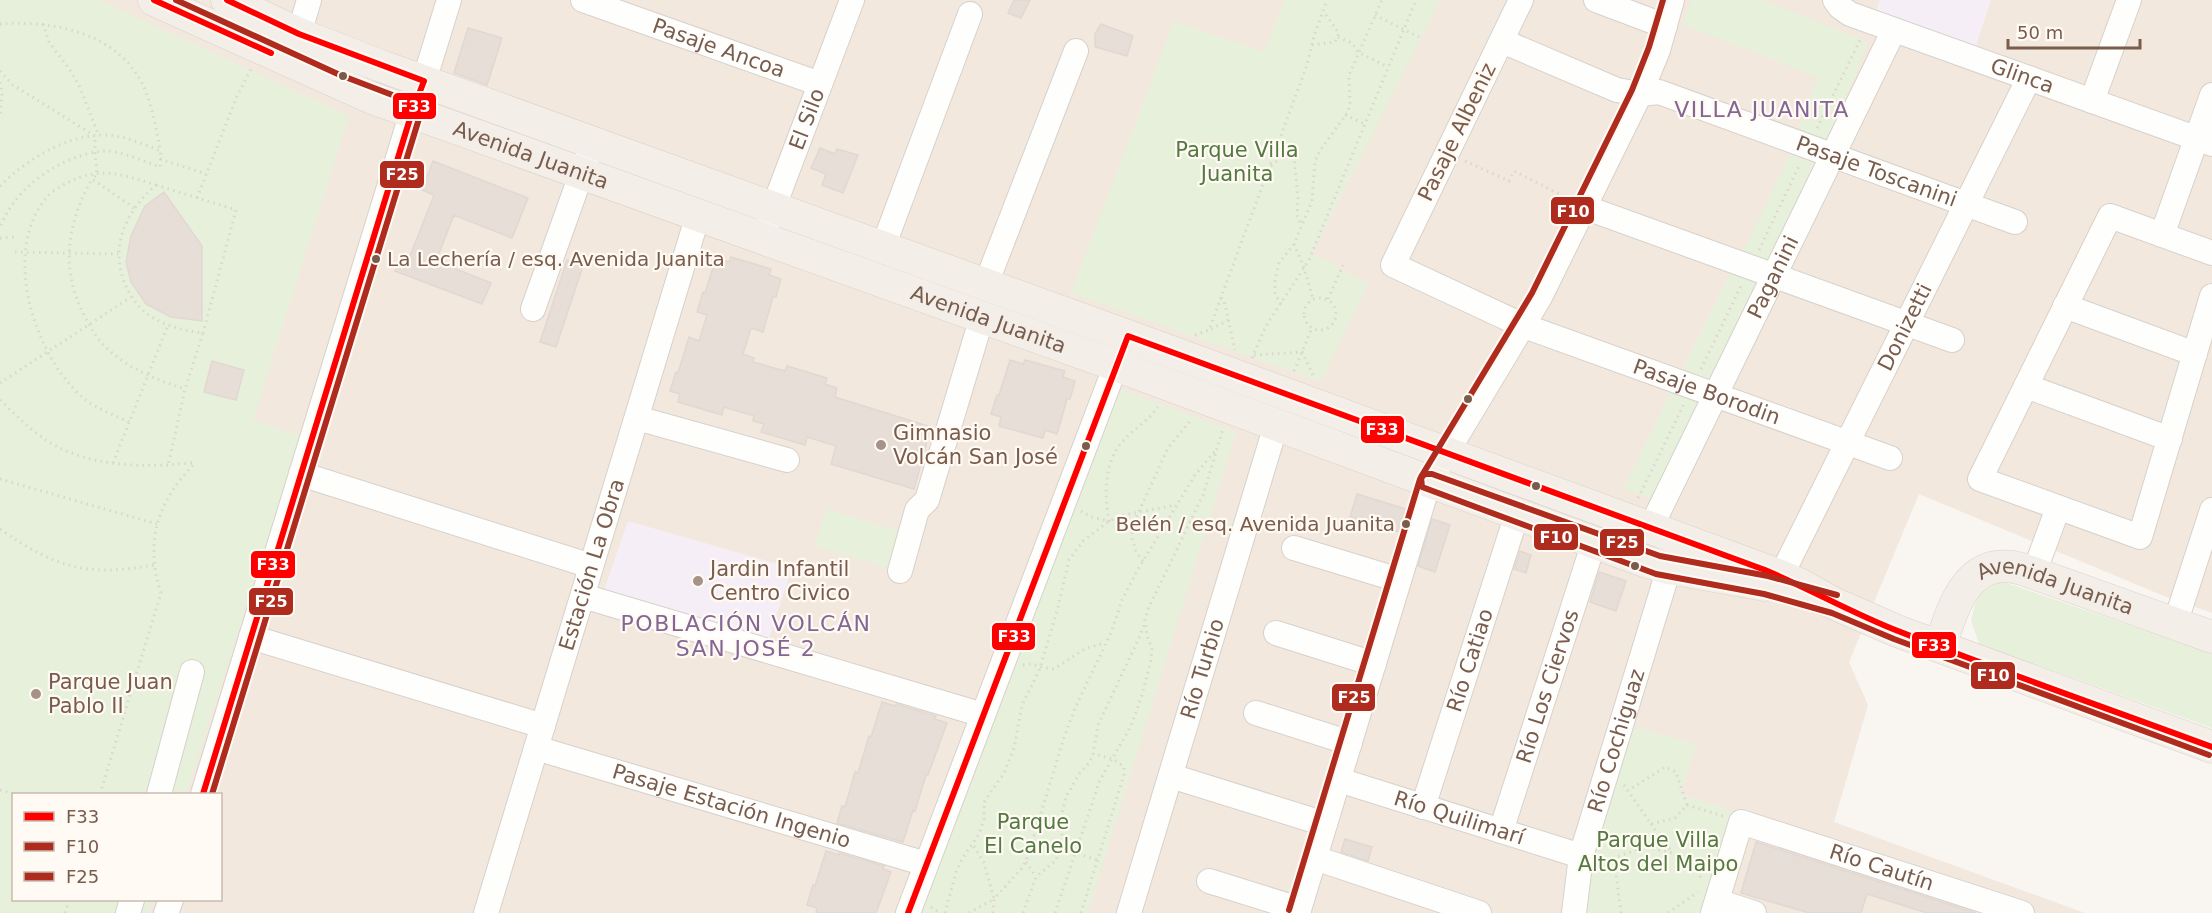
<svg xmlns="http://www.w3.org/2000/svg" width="2212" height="913" viewBox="0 0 2212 913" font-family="'DejaVu Sans',sans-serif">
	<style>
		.residential { fill: #f2e8de; fill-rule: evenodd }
		.education { fill: #f6eef6 }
		.green { fill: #e7f0db }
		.building { fill: #e6ded7; stroke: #e2d8d2; stroke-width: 1.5 }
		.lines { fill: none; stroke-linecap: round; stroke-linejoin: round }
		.minor-casing { stroke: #d7d1cb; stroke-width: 26 }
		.major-casing { stroke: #dad1cc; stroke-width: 33 }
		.path { stroke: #dcd5d0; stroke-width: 3; stroke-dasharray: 1.5 4.5; stroke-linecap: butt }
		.minor { stroke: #fefefd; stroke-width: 24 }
		.major { stroke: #f3eee8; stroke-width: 32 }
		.bus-1-casing { stroke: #fffaf3; stroke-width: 10 }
		.bus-2-casing { stroke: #fffaf3; stroke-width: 10 }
		.bus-3-casing { stroke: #fffaf3; stroke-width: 10 }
		.bus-1 { stroke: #f00; stroke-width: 6 }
		.bus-2 { stroke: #af2b1e; stroke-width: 6 }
		.bus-3 { stroke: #af2b1e; stroke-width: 6 }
		.bus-dot { fill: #7a5c4d; stroke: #fffaf3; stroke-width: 2 }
		.poi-dot { fill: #a69286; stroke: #fffaf3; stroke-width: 2 }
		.labels { text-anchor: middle; stroke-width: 4.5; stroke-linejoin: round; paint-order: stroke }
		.bus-label { font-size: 20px; fill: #7a5c4d; stroke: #fffaf3; text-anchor: start }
		.street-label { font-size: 21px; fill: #7a5c4d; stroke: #fffaf3 }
		.park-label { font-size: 21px; fill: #537a41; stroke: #fffaf3 }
		.poi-label { font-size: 21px; fill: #7a5c4d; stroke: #fffaf3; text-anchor: start }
		.neighbourhood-label { font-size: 22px; letter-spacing: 1.5px; fill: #846695; stroke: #fffaf3 }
		.line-badge { stroke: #fffaf3; stroke-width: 2 }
		.badge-label { font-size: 16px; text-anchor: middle; font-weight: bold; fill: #fff }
	</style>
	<rect width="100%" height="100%" fill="#f9f5f0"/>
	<path class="residential" d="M 0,0 L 2212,0 L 2212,613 L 2164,596 L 1919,494 L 1849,662 L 1868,705 L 1834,822 L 2085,913 L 0,913 ZM 14,794 L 220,794 L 220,900 L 14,900 Z"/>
	<path class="education" d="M 1880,0 L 1991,0 L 1975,49 L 1875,14 Z
		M 628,521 L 792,568 L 769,639 L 603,593 Z"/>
	<path class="green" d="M 0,0 L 99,0 L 349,116 L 253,420 L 301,436 L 186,794 L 14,794 L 14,900 L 153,900 L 148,913 L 0,913 Z
		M 1285,0 L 1440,0 L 1313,253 L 1368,284 L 1321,382 L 1071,293 L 1174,21 L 1264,52 Z
		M 1691,0 L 1762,0 L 1868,42 L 1829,142 L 1798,130 L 1818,77 L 1682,24 Z
		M 1790,155 L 1817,165 L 1771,264 L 1742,253 Z
		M 1730,273 L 1757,283 L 1711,382 L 1682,370 Z
		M 1117,388 L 1236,432 L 1088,913 L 922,913 Z
		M 1672,390 L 1699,400 L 1653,499 L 1624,488 Z
		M 826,509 L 902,532 L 891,569 L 815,546 Z
		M 2001,581 L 2212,654 L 2212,728 L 1979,644 L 1971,620 L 1978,594 Z
		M 1632,726 L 1696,744 L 1681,794 L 1737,812 L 1706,913 L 1584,913 L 1586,882 Z"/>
	<path class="building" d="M 1014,0 L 1030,0 L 1021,18 L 1008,13 Z
		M 1101,24 L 1133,36 L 1127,56 L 1095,47 L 1095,34 Z
		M 468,28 L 502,38 L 487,85 L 454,73 Z
		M 820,148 L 835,154 L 837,149 L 858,155 L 843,193 L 822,185 L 826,174 L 811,168 Z
		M 433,161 L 528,198 L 512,238 L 454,215 L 436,261 L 491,283 L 482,304 L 395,271 L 402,253 L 410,256 L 434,195 L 422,190 Z
		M 164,192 L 202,246 L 202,321 L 171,317 L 146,304 L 131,282 L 126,262 L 131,236 L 145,206 Z
		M 731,257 L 771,269 L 769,275 L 781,279 L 776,297 L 773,297 L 763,332 L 751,328 L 743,354 L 754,358 L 753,362 L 785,371 L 787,366 L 827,378 L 825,384 L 837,388 L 835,397 L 931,427 L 914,489 L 831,464 L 836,446 L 807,437 L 805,445 L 761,432 L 764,424 L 753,421 L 754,416 L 724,407 L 722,415 L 678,402 L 680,394 L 670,391 L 676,372 L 678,373 L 689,337 L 699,341 L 707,315 L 697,312 L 703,292 L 705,293 L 716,258 L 729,262 Z
		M 567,260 L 583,266 L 556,347 L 540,342 Z
		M 1010,360 L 1023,364 L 1025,360 L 1065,371 L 1063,377 L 1075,381 L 1070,399 L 1067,399 L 1057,434 L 1045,430 L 1043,438 L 999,426 L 1001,417 L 991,414 L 997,395 L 999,395 Z
		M 212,361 L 244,370 L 236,400 L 204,392 Z
		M 1357,494 L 1406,509 L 1399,532 L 1350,517 Z
		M 1432,519 L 1450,525 L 1435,572 L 1418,566 Z
		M 1520,551 L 1531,555 L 1526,573 L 1514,569 Z
		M 1599,572 L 1626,581 L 1616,611 L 1590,602 Z
		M 882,702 L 895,706 L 896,704 L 936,716 L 935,719 L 947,723 L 928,775 L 926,775 L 915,811 L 913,810 L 903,842 L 837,823 L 842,806 L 845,807 L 855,772 L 858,773 L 869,736 L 871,737 Z
		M 1345,839 L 1372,847 L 1368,861 L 1341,852 Z
		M 1756,842 L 1976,913 L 1927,913 L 1867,894 L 1861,913 L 1809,913 L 1741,893 Z
		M 826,851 L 839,855 L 839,853 L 884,866 L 883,869 L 891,872 L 876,913 L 816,913 L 817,908 L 807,905 L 813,885 L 815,886 Z"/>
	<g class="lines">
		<defs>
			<g id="minor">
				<path id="s1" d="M 583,0 L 820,84"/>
				<path id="s2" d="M 1521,0 L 1393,265 L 1524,326 L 1890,458"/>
				<path d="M 1596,0 L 1665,26"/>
				<path id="s3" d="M 1835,0 L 1840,7 L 1850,14 L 2212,144"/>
				<path d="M 299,34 L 309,0"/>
				<path id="s4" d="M 1502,41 L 1617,90 L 1640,94 L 1659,92 L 2015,222"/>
				<path d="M 2092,101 L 2129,0"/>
				<path d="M 1584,207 L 1952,340"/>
				<path id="s5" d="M 768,222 L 852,0"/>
				<path d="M 2162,235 L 2212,95"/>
				<path d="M 883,247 L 970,14"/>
				<path d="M 2212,253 L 2110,216 L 1980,479 L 2140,537 L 2212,296"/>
				<path d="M 986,284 L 1076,51"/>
				<path d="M 2065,306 L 2195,354"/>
				<path d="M 533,309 L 587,158"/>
				<path d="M 2026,386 L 2170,439"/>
				<path d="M 637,418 L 787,460"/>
				<path d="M 301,474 L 591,566"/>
				<path id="s6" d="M 1651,527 L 1894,30"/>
				<path d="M 1294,548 L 1399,580"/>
				<path d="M 900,571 L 917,510 L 927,500 L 982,317"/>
				<path d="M 2034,573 L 2058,508"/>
				<path id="s7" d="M 1781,576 L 2029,78"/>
				<path d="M 583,596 L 983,715"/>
				<path d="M 2175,624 L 2212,510"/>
				<path d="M 1276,633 L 1374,664"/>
				<path d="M 251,637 L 543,726"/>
				<path d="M 1256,713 L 1350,743"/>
				<path id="s8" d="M 536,748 L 926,864"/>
				<path d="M 1171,776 L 1325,824"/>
				<path id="s9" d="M 1339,780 L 1581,856"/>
				<path d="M 159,794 L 192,672"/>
				<path d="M 203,794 L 412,112 L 424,81 L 449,0"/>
				<path id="s10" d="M 1423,807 L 1517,514"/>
				<path id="s11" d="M 1501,831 L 1594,542"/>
				<path d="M 1315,858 L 1479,913"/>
				<path d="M 1209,881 L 1299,909"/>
				<path d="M 1717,901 L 1754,913"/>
				<path d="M 128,913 L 132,900"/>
				<path d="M 166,913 L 171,900"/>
				<path id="s12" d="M 486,913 L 698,215"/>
				<path d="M 908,913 L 1122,349"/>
				<path id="s13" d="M 1129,913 L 1276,425"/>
				<path d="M 1298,913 L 1429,482 L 1540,297 L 1640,94 L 1658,50 L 1672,0"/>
				<path id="s14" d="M 1574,913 L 1581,856 L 1669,568"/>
				<path id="s15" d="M 1713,913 L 1741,822 L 2022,913"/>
			</g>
			<g id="major">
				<path id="s16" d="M 154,0 L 372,98 L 1115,365 L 1647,562 L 1669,568 L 1765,585"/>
				<path d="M 227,0 L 299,34 L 381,66 L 1128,336 L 1765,570 L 1799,584 L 1835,604 L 1897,631 L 2212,747"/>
				<path id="s17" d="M 1940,647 C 1953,606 1968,554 2022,569 L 2212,637"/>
			</g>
		</defs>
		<use href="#minor" class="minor-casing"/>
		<use href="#major" class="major-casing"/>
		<path class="path" d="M 1375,15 L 1419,37
			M 0,24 C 51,20 116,32 142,83 C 152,103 156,128 160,150
			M 43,24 L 49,42 L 70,70 L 79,85 L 99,136
			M 1338,37 L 1352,43 L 1358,52 L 1388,67
			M 1312,45 L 1335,42 L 1339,33 L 1323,11
			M 0,71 L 13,85 L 95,136 L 95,153 L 97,173 L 93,179
			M 0,82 L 2,95 L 0,115
			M 1345,115 L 1365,124
			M 1817,128 L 1860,40
			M 160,159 L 206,174
			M 1465,161 L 1509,181 L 1514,171 L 1567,198
			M 1271,166 L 1293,148 L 1298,198 L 1297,215 L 1302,226
			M 156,185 L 236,210 L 203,333
			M 0,186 C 29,157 78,127 121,137 C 134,140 148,146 161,151 L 160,167 C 142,161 121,150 102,151 C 60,156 14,188 0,228
			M 197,198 L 237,96 L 251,69
			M 134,208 L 92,179 C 67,223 60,269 84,315 C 91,329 99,342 111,352 C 132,370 159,381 185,389
			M 0,238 L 18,237
			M 1294,244 L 1304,268 L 1313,299
			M 1759,250 L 1800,164
			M 15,252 L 118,254
			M1304 314a16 16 0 1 1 32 0a16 16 0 1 1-32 0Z
			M 1221,298 L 1224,300 L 1235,350
			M 1328,299 L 1343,265
			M 1281,304 L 1275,294 L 1275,281 L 1279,263 L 1294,244 L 1312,201 L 1315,161 L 1321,149 L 1348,112 L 1350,103 L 1349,75 L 1382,0
			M 1211,329 L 1229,320
			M 1195,335 L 1209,330 L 1307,65 L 1314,36 L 1327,0
			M 1254,355 L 1302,352 L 1314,377
			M 1252,358 L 1266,326 L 1309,260 L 1416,0
			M 1701,369 L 1741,286
			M 1294,371 L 1312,328
			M 0,383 L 131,297
			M 0,400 C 15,414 29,429 46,440 C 86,467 148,469 195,462
			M 129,422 C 114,415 94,408 81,396 C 30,350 0,241 52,192 C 93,165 112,171 156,185 C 127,210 109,246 125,284 C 130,295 137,306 146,313 C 163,326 182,330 203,333 L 185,389 L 168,466
			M 113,463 L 168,325
			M 0,479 L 157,524
			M 1638,498 L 1684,404
			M 1081,511 L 1091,517 L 1109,521 C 1104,495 1104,460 1124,440 C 1135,428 1149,420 1158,407
			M 0,529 C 56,568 86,577 154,565
			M 1143,561 L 1136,552 L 1132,538 L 1133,524 L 1168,448 L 1191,420
			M 1023,665 L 1032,664 L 1045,668 L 1054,669 L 1086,648 L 1105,643
			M 1624,785 L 1651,824 L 1675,818 L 1687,805 L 1676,772 L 1665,767 L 1629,790
			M 0,790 L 14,794
			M 100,794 L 161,593 C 144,541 158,500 196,462
			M 1687,805 L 1723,816
			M 1651,824 L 1672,852
			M 1061,848 L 1097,860
			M 1026,862 L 1036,877
			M 931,907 L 940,913
			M 65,913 L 69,900
			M 945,913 L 956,872 L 962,859 L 979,834 L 984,819 L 984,802 L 1004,773 L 1014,748 L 1022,705 L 1039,671 L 1057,611 L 1069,560 L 1083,541 L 1109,521 L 1124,515 L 1176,505
			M 969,913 L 994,899 L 984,863 L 973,845
			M 993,913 L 994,899 L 1023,867 L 1028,856 L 1064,737 L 1076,706 L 1111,633 L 1122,600 L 1137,571 L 1195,475 L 1215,451
			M 1023,913 L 1036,877 L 1055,861 L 1059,854 L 1062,834 L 1060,821 L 1066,797 L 1079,774 L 1089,763 L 1093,754 L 1098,725 L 1140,636 L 1145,622
			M 1055,913 L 1100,780 L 1131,726 L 1142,695 L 1151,660 L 1152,648 L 1147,636 L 1145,620 L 1148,609 L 1203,495 L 1223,429
			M 1081,913 L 1124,775 L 1124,767 L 1113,759 L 1093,754
			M 1621,913 L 1614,858 L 1644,847 L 1673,853 L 1695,861 L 1701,879
			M 1668,913 L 1698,892"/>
		<use href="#minor" class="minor"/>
		<use href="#major" class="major"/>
		<defs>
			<path id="bus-1" d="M 154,0 L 271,53
				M 203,794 L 412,112 L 424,81 L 299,34 L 227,0
				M 908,913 L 1128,336 L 1765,570 C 1810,589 1852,613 1898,631 C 2002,672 2107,708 2212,747"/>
			<path id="bus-2" d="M 1663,0 L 1649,47 L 1632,90 L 1532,293 L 1421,477 L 1422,487 L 1656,574 L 1764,594 L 1832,613 L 1894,639 L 2209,755"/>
			<path id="bus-3" d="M 176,0 L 340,75 L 416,104 L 421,112 L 212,794
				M 1289,910 L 1420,479 L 1425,474 L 1432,474 L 1660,556 L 1768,576 L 1837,595"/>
		</defs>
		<use href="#bus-1" class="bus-1-casing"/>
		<use href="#bus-2" class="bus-2-casing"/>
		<use href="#bus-3" class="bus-3-casing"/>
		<use href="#bus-1" class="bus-1"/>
		<use href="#bus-2" class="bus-2"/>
		<use href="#bus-3" class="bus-3"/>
	</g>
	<g class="bus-dot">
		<circle cx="343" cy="76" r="5"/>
		<circle cx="376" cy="259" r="5"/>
		<circle cx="1468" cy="399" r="5"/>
		<circle cx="1086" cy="446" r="5"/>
		<circle cx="1536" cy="486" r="5"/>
		<circle cx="1406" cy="524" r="5"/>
		<circle cx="1635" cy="566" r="5"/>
	</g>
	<g class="poi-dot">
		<circle cx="881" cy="445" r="6"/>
		<circle cx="698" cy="581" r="6"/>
		<circle cx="36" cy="694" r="6"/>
	</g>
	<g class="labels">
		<g class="bus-label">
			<text x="387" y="266">La Lechería / esq. Avenida Juanita</text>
			<text x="1395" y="531" text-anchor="end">Belén / esq. Avenida Juanita</text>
		</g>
		<g class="street-label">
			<text dy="7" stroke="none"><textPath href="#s1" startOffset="144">Pasaje Ancoa</textPath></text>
			<text dy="7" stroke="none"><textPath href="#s3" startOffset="204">Glinca</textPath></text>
			<text dy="7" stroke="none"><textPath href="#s5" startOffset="110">El Silo</textPath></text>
			<text transform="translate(1457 132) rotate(-64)" y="7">Pasaje Albeniz</text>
			<text dy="7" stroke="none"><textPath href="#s16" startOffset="408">Avenida Juanita</textPath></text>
			<text dy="7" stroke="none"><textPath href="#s4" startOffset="399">Pasaje Toscanini</textPath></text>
			<text dy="7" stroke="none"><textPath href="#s6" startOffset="278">Paganini</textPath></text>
			<text dy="7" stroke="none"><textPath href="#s16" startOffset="894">Avenida Juanita</textPath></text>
			<text dy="7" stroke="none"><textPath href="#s7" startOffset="278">Donizetti</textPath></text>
			<text dy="7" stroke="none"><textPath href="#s2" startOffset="633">Pasaje Borodin</textPath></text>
			<text dy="7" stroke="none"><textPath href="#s12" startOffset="364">Estación La Obra</textPath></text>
			<text dy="7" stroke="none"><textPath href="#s17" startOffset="165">Avenida Juanita</textPath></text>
			<text dy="7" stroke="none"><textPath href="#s10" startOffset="154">Río Catiao</textPath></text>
			<text dy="7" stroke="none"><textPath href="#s13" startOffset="255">Río Turbio</textPath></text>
			<text dy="7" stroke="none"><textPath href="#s11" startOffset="152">Río Los Ciervos</textPath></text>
			<text dy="7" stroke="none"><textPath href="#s14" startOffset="178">Río Cochiguaz</textPath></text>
			<text dy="7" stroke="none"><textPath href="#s8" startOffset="204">Pasaje Estación Ingenio</textPath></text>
			<text dy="7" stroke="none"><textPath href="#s9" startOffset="126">Río Quilimarí</textPath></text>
			<text dy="7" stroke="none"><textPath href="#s15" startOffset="243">Río Cautín</textPath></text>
		</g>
		<g class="park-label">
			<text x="1237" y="157">Parque Villa<tspan x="1237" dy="24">Juanita</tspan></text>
			<text x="1033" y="829">Parque<tspan x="1033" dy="24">El Canelo</tspan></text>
			<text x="1658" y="847">Parque Villa<tspan x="1658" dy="24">Altos del Maipo</tspan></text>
		</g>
		<g class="poi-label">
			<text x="893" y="440">Gimnasio<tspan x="893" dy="24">Volcán San José</tspan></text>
			<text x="710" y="576">Jardin Infantil<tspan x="710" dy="24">Centro Civico</tspan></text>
			<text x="48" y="689">Parque Juan<tspan x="48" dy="24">Pablo II</tspan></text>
		</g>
		<g class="neighbourhood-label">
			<text x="1762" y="117">VILLA JUANITA</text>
			<text x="746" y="631">POBLACIÓN VOLCÁN<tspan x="746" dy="25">SAN JOSÉ 2</tspan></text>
		</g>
	</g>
	<g class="line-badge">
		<rect x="392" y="92" width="45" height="28" rx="6" fill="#f00"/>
		<rect x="379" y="160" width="46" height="29" rx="6" fill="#af2b1e"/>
		<rect x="1550" y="196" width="45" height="29" rx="6" fill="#af2b1e"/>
		<rect x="1360" y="415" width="45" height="29" rx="6" fill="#f00"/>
		<rect x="1533" y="523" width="46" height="28" rx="6" fill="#af2b1e"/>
		<rect x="1599" y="528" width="46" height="29" rx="6" fill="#af2b1e"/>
		<rect x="250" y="550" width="46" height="29" rx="6" fill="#f00"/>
		<rect x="248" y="587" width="46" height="29" rx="6" fill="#af2b1e"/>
		<rect x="991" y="622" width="45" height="29" rx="6" fill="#f00"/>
		<rect x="1911" y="631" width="46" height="28" rx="6" fill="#f00"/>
		<rect x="1970" y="661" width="46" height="29" rx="6" fill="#af2b1e"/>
		<rect x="1331" y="683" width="45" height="29" rx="6" fill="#af2b1e"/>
	</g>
	<g class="badge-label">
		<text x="414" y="112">F33</text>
		<text x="402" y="180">F25</text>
		<text x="1573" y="217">F10</text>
		<text x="1382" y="435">F33</text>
		<text x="1556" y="543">F10</text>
		<text x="1622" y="548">F25</text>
		<text x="273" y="570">F33</text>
		<text x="271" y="607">F25</text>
		<text x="1014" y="642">F33</text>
		<text x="1934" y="651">F33</text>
		<text x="1993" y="681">F10</text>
		<text x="1354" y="703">F25</text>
	</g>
	<rect x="12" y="793" width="210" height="108" fill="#fffaf3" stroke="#cabbb1" stroke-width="1.5"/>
	<rect x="24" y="812" width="30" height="9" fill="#ff0000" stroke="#cabbb1" stroke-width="1.5"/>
	<text x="66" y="823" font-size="18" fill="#7a5c4d">F33</text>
	<rect x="24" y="842" width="30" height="9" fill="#af2b1e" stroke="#cabbb1" stroke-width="1.5"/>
	<text x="66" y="853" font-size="18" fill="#7a5c4d">F10</text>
	<rect x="24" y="872" width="30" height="9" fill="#af2b1e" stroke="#cabbb1" stroke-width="1.5"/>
	<text x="66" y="883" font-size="18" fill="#7a5c4d">F25</text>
	<path d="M2008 39v9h132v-9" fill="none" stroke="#7a5c4d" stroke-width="3"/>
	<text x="2017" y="39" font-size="18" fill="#7a5c4d" stroke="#fffaf3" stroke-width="4.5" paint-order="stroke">50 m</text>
</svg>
